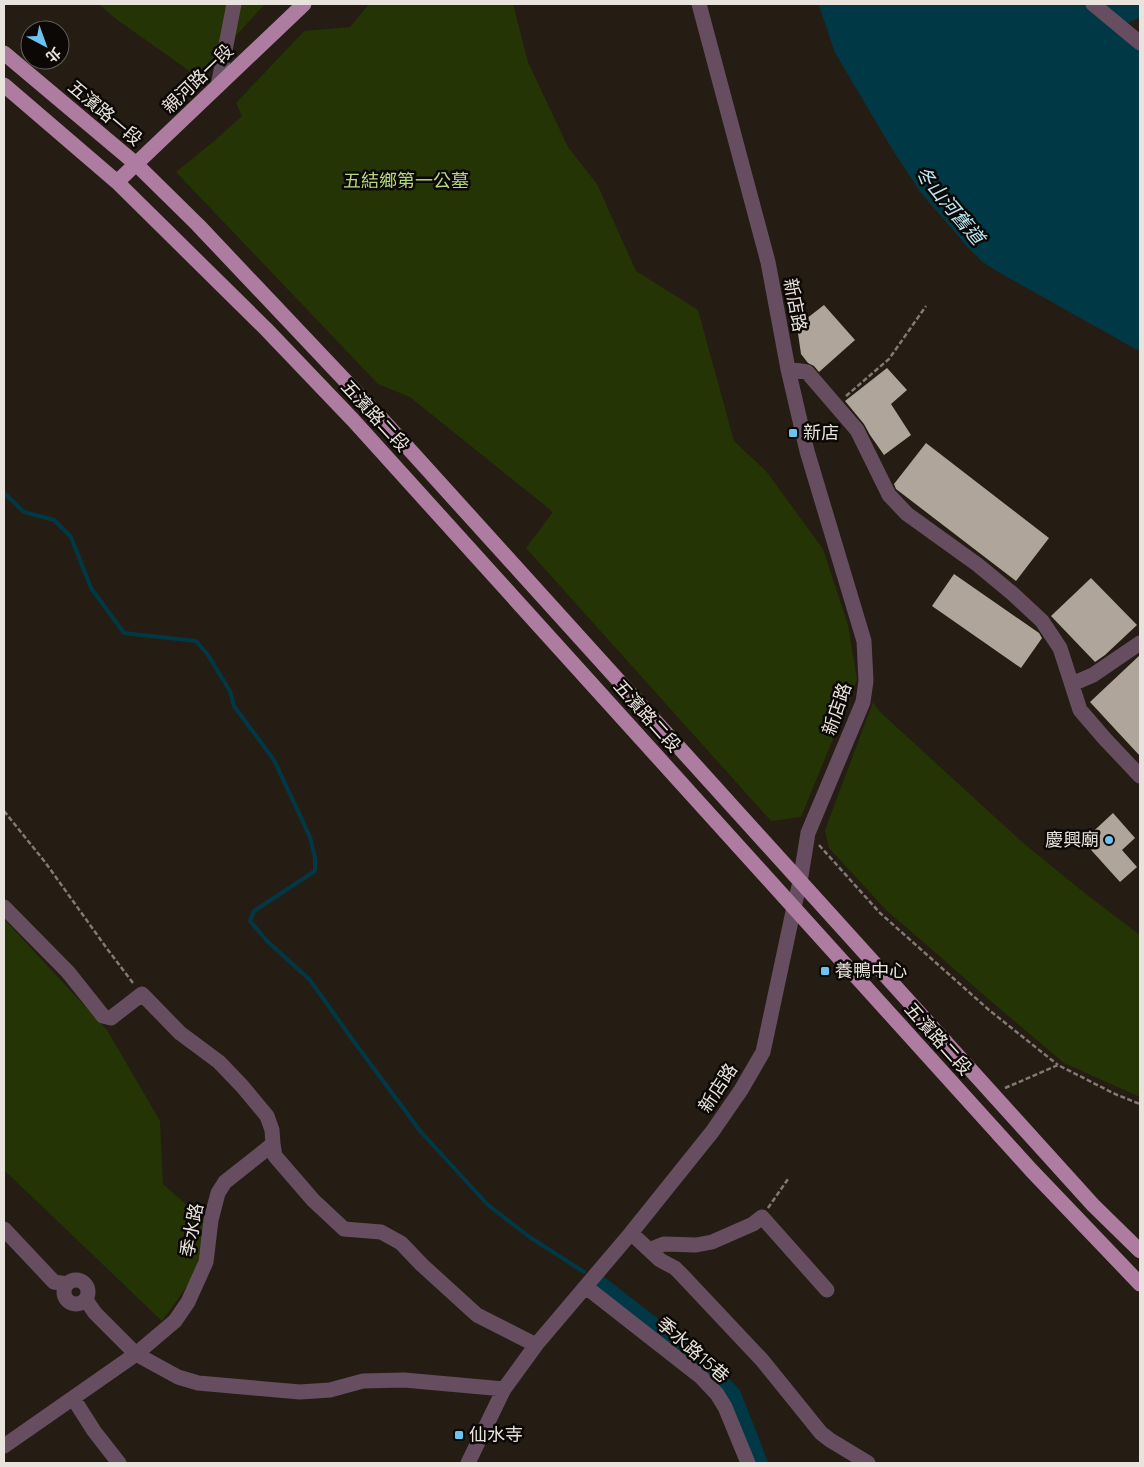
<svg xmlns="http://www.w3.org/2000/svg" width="1144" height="1467" viewBox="0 0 1144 1467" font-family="Quicksand,'Noto Sans TC',sans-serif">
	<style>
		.green { fill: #243404 }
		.water { fill: #003845 }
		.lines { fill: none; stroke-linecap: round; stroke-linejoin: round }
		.stream { stroke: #003845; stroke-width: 4 }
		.canal { stroke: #003845; stroke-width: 14 }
		.river { stroke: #003845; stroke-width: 22 }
		.building { fill: #b0a59a }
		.path { stroke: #827a73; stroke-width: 2.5; stroke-dasharray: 5 2.5; stroke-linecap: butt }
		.minor { stroke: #664e60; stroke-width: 15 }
		.major { stroke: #ae7ba1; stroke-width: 15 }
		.poi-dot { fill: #6bc3f2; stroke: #0c0805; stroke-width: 2 }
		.labels { text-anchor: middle; stroke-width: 5; stroke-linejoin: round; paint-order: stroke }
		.street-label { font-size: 18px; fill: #e9e3dd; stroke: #0c0805 }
		.park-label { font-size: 18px; fill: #b4d97c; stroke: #0c0805 }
		.poi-label { font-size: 18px; fill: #e9e3dd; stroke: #0c0805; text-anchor: start }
		.water-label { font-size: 19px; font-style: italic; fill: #bae7f5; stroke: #0c0805 }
	</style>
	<rect width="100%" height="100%" fill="#251d14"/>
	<path class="green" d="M 99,4 L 262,4 L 264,5 L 198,77 L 116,19 Z
		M 369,4 L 513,4 L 528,62 L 568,147 L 597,184 L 636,271 L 698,310 L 734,441 L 766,471 L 823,549 L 848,625 L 857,680 L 801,817 L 771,821 L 526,548 L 553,512 L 410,397 L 378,384 L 176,172 L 213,142 L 242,116 L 236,103 L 304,31 L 350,27 Z
		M 873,702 L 879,711 L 1022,842 L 1087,895 L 1140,935 L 1140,1097 L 1064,1063 L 993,1003 L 914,934 L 887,911 L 829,848 L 825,830 Z
		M 4,919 L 107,1030 L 160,1121 L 163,1184 L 206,1222 L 195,1275 L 162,1321 L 4,1170 Z"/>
	<path class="water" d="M 830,4 L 1140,4 L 1140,17 L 1121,27 L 1140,43 L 1140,339 L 1003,262 L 989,253 L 976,240 L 929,185 L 900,141 L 844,43 Z"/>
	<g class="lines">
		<path class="stream" d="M 4,493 L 24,512 L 54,520 L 71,537 L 91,588 L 124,633 L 196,641 L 208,655 L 230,691 L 234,706 L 274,760 L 310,837 L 315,858 L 315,871 L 254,911 L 250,921 L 267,941 L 310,980 L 352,1039 L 421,1132 L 488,1205 L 531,1238 L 584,1272"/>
		<path class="canal" d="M 602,1284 L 682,1346 L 715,1374 L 734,1394 L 761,1463"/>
		<path class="river" d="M 830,4 L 845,48 L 900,141 L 929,185 L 976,240 L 989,253 L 1003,262 L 1140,339"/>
	</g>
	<path class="building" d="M 824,305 L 855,340 L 819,372 L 814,366 L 808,363 L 801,354 L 797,326 Z
		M 887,368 L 907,390 L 891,404 L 911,435 L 884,455 L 870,435 L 864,424 L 845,401 Z
		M 926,443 L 1049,538 L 1016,581 L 896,489 L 894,484 Z
		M 954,574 L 1039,633 L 1042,638 L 1021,668 L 932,606 Z
		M 1091,578 L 1137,625 L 1105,655 L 1095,662 L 1051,616 Z
		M 1140,655 L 1140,756 L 1090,702 Z
		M 1113,813 L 1135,838 L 1122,850 L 1137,867 L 1120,882 L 1083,841 Z"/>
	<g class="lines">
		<path class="path" d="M 846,396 L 889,359 L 926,306
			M 4,811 L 45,862 L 108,950 L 133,983
			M 819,845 L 880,913 L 989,1010 L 1058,1065
			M 1005,1088 L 1058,1065 L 1115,1094 L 1140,1104
			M 768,1208 L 788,1179"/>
		<path class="minor" d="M 1093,4 L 1140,43
			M 218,86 L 234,4
			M 788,369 L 807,372 L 857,430 L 889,495 L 907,514 L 978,565 L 1013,594 L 1042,621 L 1060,648 L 1080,710 L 1105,739 L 1140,776
			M 1072,684 L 1093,675 L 1140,643
			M 4,907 L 68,972 L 103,1016 L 111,1018 L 142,994 L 180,1033 L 219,1062 L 242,1086 L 267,1116 L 272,1130 L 273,1144
			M 4,1229 L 54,1282 L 67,1284
			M 631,1233 L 660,1260 L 675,1268 L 682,1275 L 762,1360 L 821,1433 L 830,1440 L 868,1463
			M 649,1250 L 664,1244 L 696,1245 L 712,1242 L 753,1224 L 762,1217 L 827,1290
			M64 1292a12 12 0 1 1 24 0a12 12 0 1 1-24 0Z
			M 586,1287 L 701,1377 L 717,1394 L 725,1407 L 748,1463
			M 86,1300 L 95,1313 L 136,1354 L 178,1377 L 198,1383 L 300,1392 L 330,1390 L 363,1381 L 404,1380 L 504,1389
			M 73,1398 L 94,1431 L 119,1463
			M 4,1446 L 136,1354 L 175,1321 L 188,1302 L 206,1262 L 211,1220 L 218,1193 L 225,1182 L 273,1144 L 275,1156 L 313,1200 L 344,1229 L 381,1232 L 401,1243 L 422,1265 L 477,1315 L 536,1345
			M 468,1463 L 504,1389 L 536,1345 L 631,1233 L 712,1132 L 741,1090 L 763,1052 L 794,907 L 800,882 L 808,833 L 863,702 L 866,681 L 864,641 L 807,451 L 788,369 L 768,262 L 699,4"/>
		<path class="major" d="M 4,53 L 136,164 L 198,225 L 390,428 L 1093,1205 L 1140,1251
			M 4,85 L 117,182 L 266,329 L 353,420 L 1031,1170 L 1140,1284
			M 117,182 L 304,4"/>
	</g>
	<g class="poi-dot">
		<rect x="788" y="428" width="10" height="10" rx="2.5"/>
		<circle cx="1109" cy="840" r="5"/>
		<rect x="820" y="966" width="10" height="10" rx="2.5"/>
		<rect x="454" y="1430" width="10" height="10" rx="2.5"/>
	</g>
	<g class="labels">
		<g class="street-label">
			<text transform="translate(198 79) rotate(-44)" y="6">親河路一段</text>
			<text transform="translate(105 113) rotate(40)" y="6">五濱路一段</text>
			<text transform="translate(795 305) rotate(79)" y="6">新店路</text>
			<text transform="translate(375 416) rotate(47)" y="6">五濱路二段</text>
			<text transform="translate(837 709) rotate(-71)" y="6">新店路</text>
			<text transform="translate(647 716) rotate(48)" y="6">五濱路二段</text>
			<text transform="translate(938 1039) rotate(48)" y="6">五濱路二段</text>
			<text transform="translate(718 1088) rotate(-57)" y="6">新店路</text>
			<text transform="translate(192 1230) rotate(-79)" y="6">季水路</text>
			<text transform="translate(693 1350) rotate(41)" y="6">季水路15巷</text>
		</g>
		<g class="park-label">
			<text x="406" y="187">五結鄉第一公墓</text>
		</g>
		<g class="poi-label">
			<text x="803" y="439">新店</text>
			<text x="1099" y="846" text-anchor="end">慶興廟</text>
			<text x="835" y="977">養鴨中心</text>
			<text x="469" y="1441">仙水寺</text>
		</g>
		<g class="water-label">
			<text transform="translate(950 205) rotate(50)" y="7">冬山河舊道</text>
		</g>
	</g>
	<rect width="1144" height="1467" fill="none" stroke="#e9e3dd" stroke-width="10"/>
	<g transform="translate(45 45) rotate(139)"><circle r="24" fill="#0c0805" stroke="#64605b"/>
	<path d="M0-4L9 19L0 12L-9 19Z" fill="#6bc3f2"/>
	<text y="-8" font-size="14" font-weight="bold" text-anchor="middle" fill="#e9e3dd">北</text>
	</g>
</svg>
